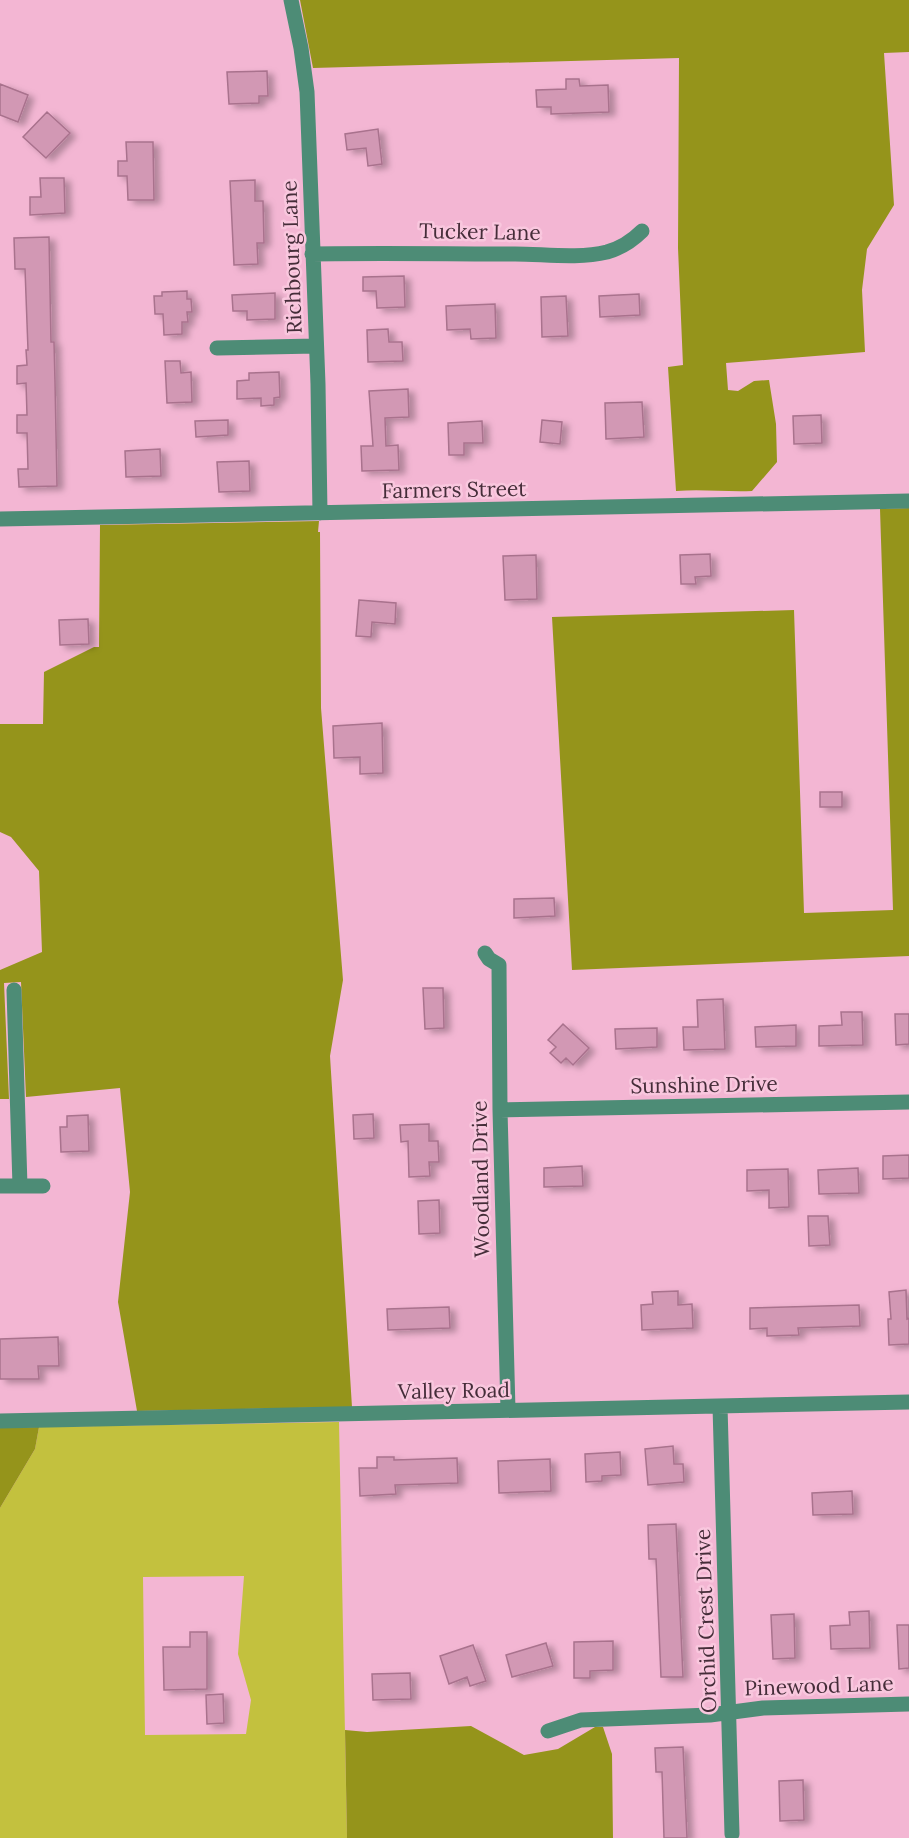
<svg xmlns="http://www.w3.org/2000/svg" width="909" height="1838" viewBox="0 0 909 1838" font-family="Lora,serif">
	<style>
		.green { fill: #c3c13e; fill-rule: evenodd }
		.forest { fill: #95941b }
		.building { fill: #d298b4; stroke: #a9728d; stroke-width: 1.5; filter: url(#shadow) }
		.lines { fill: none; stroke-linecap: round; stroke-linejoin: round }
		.minor { stroke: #4d8c76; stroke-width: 15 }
		.labels { text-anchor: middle; stroke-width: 5; stroke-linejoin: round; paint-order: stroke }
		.street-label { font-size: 21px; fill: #452d39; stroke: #f9c7de }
	</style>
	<defs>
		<filter id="shadow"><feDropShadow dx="6" dy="3.5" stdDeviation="3" flood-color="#0004"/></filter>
	</defs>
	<rect width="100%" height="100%" fill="#f3b6d3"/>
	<path class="green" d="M 339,1422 L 347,1838 L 0,1838 L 0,1508 L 35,1449 L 39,1427 ZM 244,1576 L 238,1654 L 251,1700 L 246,1734 L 145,1735 L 143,1577 Z"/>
	<path class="forest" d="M 300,0 L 909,0 L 909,52 L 884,53 L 894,205 L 867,249 L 862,290 L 865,352 L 726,363 L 728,390 L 738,391 L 754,381 L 769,380 L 776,424 L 777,462 L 752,491 C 726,492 702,489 676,491 L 668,367 L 683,365 L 678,248 L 679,58 L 313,68 Z
		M 909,508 L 909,956 L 572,970 L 552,617 L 794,610 L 804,913 L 893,910 L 880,509 Z
		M 319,521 L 318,532 L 320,532 L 321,708 L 343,980 L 330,1056 L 352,1407 L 137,1411 L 118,1302 L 130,1192 L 120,1088 L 26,1097 L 21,982 L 4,983 L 9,1099 L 0,1099 L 0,970 L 42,952 L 39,871 L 11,837 L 0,832 L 0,724 L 43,724 L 44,672 L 94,647 L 99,647 L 100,525 Z
		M 39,1427 L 35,1449 L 0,1508 L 0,1428 Z
		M 471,1726 L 524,1755 L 558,1749 L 595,1727 L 603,1727 L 612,1754 L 613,1838 L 347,1838 L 345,1730 L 367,1732 Z"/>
	<path class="building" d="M 267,71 L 268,96 L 259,96 L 259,103 L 229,104 L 227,72 Z
		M 566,79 L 579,79 L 580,86 L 608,85 L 609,112 L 551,114 L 551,107 L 537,107 L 536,90 L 566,89 Z
		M 0,84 L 28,95 L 18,122 L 0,115 Z
		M 47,112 L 70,133 L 46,158 L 23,137 Z
		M 378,129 L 382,164 L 368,166 L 366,148 L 347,150 L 345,134 Z
		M 126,142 L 153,142 L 154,200 L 128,200 L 127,176 L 118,176 L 118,161 L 127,161 Z
		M 40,178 L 64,178 L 65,213 L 30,215 L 30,197 L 41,197 Z
		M 255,180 L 255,201 L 263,201 L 264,243 L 257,243 L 258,264 L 234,265 L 230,181 Z
		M 49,237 L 51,342 L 54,342 L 55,382 L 57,486 L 19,487 L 18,469 L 28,469 L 27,433 L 17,433 L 17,415 L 27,415 L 26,383 L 17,384 L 17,366 L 27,365 L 26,350 L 28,350 L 25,269 L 15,269 L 14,238 Z
		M 404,276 L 405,307 L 377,308 L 376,291 L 363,291 L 363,277 Z
		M 187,291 L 187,299 L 191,299 L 192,312 L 187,312 L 188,322 L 182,322 L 182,334 L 164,335 L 163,314 L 155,314 L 154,296 L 162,296 L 162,292 Z
		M 275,293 L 275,319 L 247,320 L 247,311 L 233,311 L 232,295 Z
		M 639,294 L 640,315 L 600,317 L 599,296 Z
		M 566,296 L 568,336 L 542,337 L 541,297 Z
		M 495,304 L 496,338 L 471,339 L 470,329 L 447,330 L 446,306 Z
		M 388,329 L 389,342 L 402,342 L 403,361 L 368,362 L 367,330 Z
		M 165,361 L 180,361 L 181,373 L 191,372 L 192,402 L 167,403 Z
		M 279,372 L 280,397 L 274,398 L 274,405 L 261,406 L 261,398 L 237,399 L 237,381 L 249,380 L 249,373 Z
		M 408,389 L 409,417 L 385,418 L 386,446 L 398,445 L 399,470 L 362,471 L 361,446 L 373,446 L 369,391 Z
		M 642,402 L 644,437 L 606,439 L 605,403 Z
		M 821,415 L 822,443 L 794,444 L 793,416 Z
		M 228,420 L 228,435 L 196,437 L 195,421 Z
		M 542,420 L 562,422 L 560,444 L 540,442 Z
		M 482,421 L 483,443 L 464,443 L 464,455 L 449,455 L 448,423 Z
		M 160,449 L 161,476 L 126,477 L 125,451 Z
		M 249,461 L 250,491 L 219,492 L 217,462 Z
		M 710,554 L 711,576 L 695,577 L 696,584 L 681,584 L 680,555 Z
		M 536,555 L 537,599 L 505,600 L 503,556 Z
		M 359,600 L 396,603 L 395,624 L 372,622 L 371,637 L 356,636 Z
		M 88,619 L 89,644 L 60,645 L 59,620 Z
		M 382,723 L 383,773 L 360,774 L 360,757 L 334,758 L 333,726 Z
		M 820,792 L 842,792 L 842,807 L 820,807 Z
		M 554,898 L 555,916 L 514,918 L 514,899 Z
		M 423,988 L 443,988 L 444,1028 L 425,1029 Z
		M 723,999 L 725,1049 L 684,1050 L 683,1027 L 698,1027 L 697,1000 Z
		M 841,1012 L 862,1012 L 863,1045 L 819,1046 L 819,1026 L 842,1025 Z
		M 895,1014 L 909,1014 L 909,1044 L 896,1045 Z
		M 563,1024 L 589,1048 L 573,1065 L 566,1058 L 561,1063 L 550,1053 L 556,1047 L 548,1040 Z
		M 796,1025 L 796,1046 L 756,1047 L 755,1027 Z
		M 657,1028 L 657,1047 L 616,1049 L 615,1029 Z
		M 373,1114 L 374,1138 L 354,1139 L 353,1115 Z
		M 88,1115 L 89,1151 L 61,1152 L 60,1127 L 67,1127 L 67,1116 Z
		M 429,1124 L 429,1141 L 438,1141 L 439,1162 L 429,1162 L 430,1176 L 409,1177 L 408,1141 L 401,1142 L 400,1125 Z
		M 909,1155 L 909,1178 L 883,1179 L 883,1156 Z
		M 582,1166 L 583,1186 L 544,1187 L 544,1168 Z
		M 858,1168 L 859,1193 L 819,1194 L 818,1170 Z
		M 788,1169 L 789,1207 L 769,1208 L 769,1190 L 747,1191 L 747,1170 Z
		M 439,1200 L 440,1233 L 419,1234 L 418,1201 Z
		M 808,1216 L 828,1216 L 830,1245 L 809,1246 Z
		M 906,1290 L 907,1319 L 909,1318 L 909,1344 L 889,1345 L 888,1319 L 891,1319 L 889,1292 Z
		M 678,1291 L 678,1305 L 692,1304 L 693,1328 L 642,1330 L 641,1305 L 653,1304 L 652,1292 Z
		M 859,1305 L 860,1326 L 798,1328 L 799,1335 L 767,1336 L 767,1328 L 750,1329 L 750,1308 Z
		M 449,1307 L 450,1328 L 388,1330 L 387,1309 Z
		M 58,1337 L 59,1366 L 38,1366 L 39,1379 L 0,1379 L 0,1339 Z
		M 673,1446 L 674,1464 L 683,1464 L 684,1482 L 648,1485 L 645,1449 Z
		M 620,1452 L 621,1475 L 602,1476 L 602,1481 L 586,1482 L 585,1454 Z
		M 377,1457 L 394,1457 L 394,1460 L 457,1458 L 458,1483 L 395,1485 L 396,1494 L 360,1496 L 359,1468 L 377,1468 Z
		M 550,1459 L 551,1491 L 499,1493 L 498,1461 Z
		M 852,1491 L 853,1514 L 813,1515 L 812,1493 Z
		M 676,1524 L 683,1677 L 661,1677 L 656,1559 L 649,1559 L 648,1525 Z
		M 869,1611 L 870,1648 L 831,1649 L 830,1626 L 850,1625 L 849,1612 Z
		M 794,1614 L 795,1658 L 773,1659 L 771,1615 Z
		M 897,1625 L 909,1625 L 909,1668 L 899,1669 Z
		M 190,1632 L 207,1632 L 207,1689 L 164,1690 L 163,1647 L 190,1647 Z
		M 613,1641 L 613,1670 L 590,1671 L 590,1678 L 574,1678 L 574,1642 Z
		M 546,1643 L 553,1666 L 512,1677 L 506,1655 Z
		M 473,1645 L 486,1681 L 470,1686 L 467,1677 L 449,1684 L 440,1656 Z
		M 410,1673 L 411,1699 L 373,1700 L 372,1674 Z
		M 223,1694 L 224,1723 L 207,1724 L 206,1695 Z
		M 683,1747 L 687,1838 L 664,1838 L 662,1772 L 656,1772 L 655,1748 Z
		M 803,1780 L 804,1820 L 780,1821 L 779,1781 Z"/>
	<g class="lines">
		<path class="minor" d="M 291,0 L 301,48 L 307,92 L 318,384 L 320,513
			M 312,254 C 380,253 447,254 515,254 C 544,254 578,259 607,252 C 621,248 632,241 642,231
			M 217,348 L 316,346
			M 0,519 L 909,501
			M 485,953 L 489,959 L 499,965 L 500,1110 L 508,1410
			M 14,990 L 20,1186
			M 500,1110 L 909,1102
			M 0,1186 L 43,1186
			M 720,1406 L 732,1834
			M 0,1421 L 909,1402
			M 548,1731 L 581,1720 L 710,1715 L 763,1708 L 909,1704"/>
	</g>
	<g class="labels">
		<g class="street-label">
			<text transform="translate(480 232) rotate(1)" y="7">Tucker Lane</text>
			<text transform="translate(292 257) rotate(-92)" y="7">Richbourg Lane</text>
			<text transform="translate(454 490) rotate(-1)" y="7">Farmers Street</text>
			<text transform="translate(704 1085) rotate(-1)" y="7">Sunshine Drive</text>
			<text transform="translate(481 1179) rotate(-91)" y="7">Woodland Drive</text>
			<text transform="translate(454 1391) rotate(-1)" y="7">Valley Road</text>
			<text transform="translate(706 1621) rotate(-92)" y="7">Orchid Crest Drive</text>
			<text transform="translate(819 1686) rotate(-2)" y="7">Pinewood Lane</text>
		</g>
	</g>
</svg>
